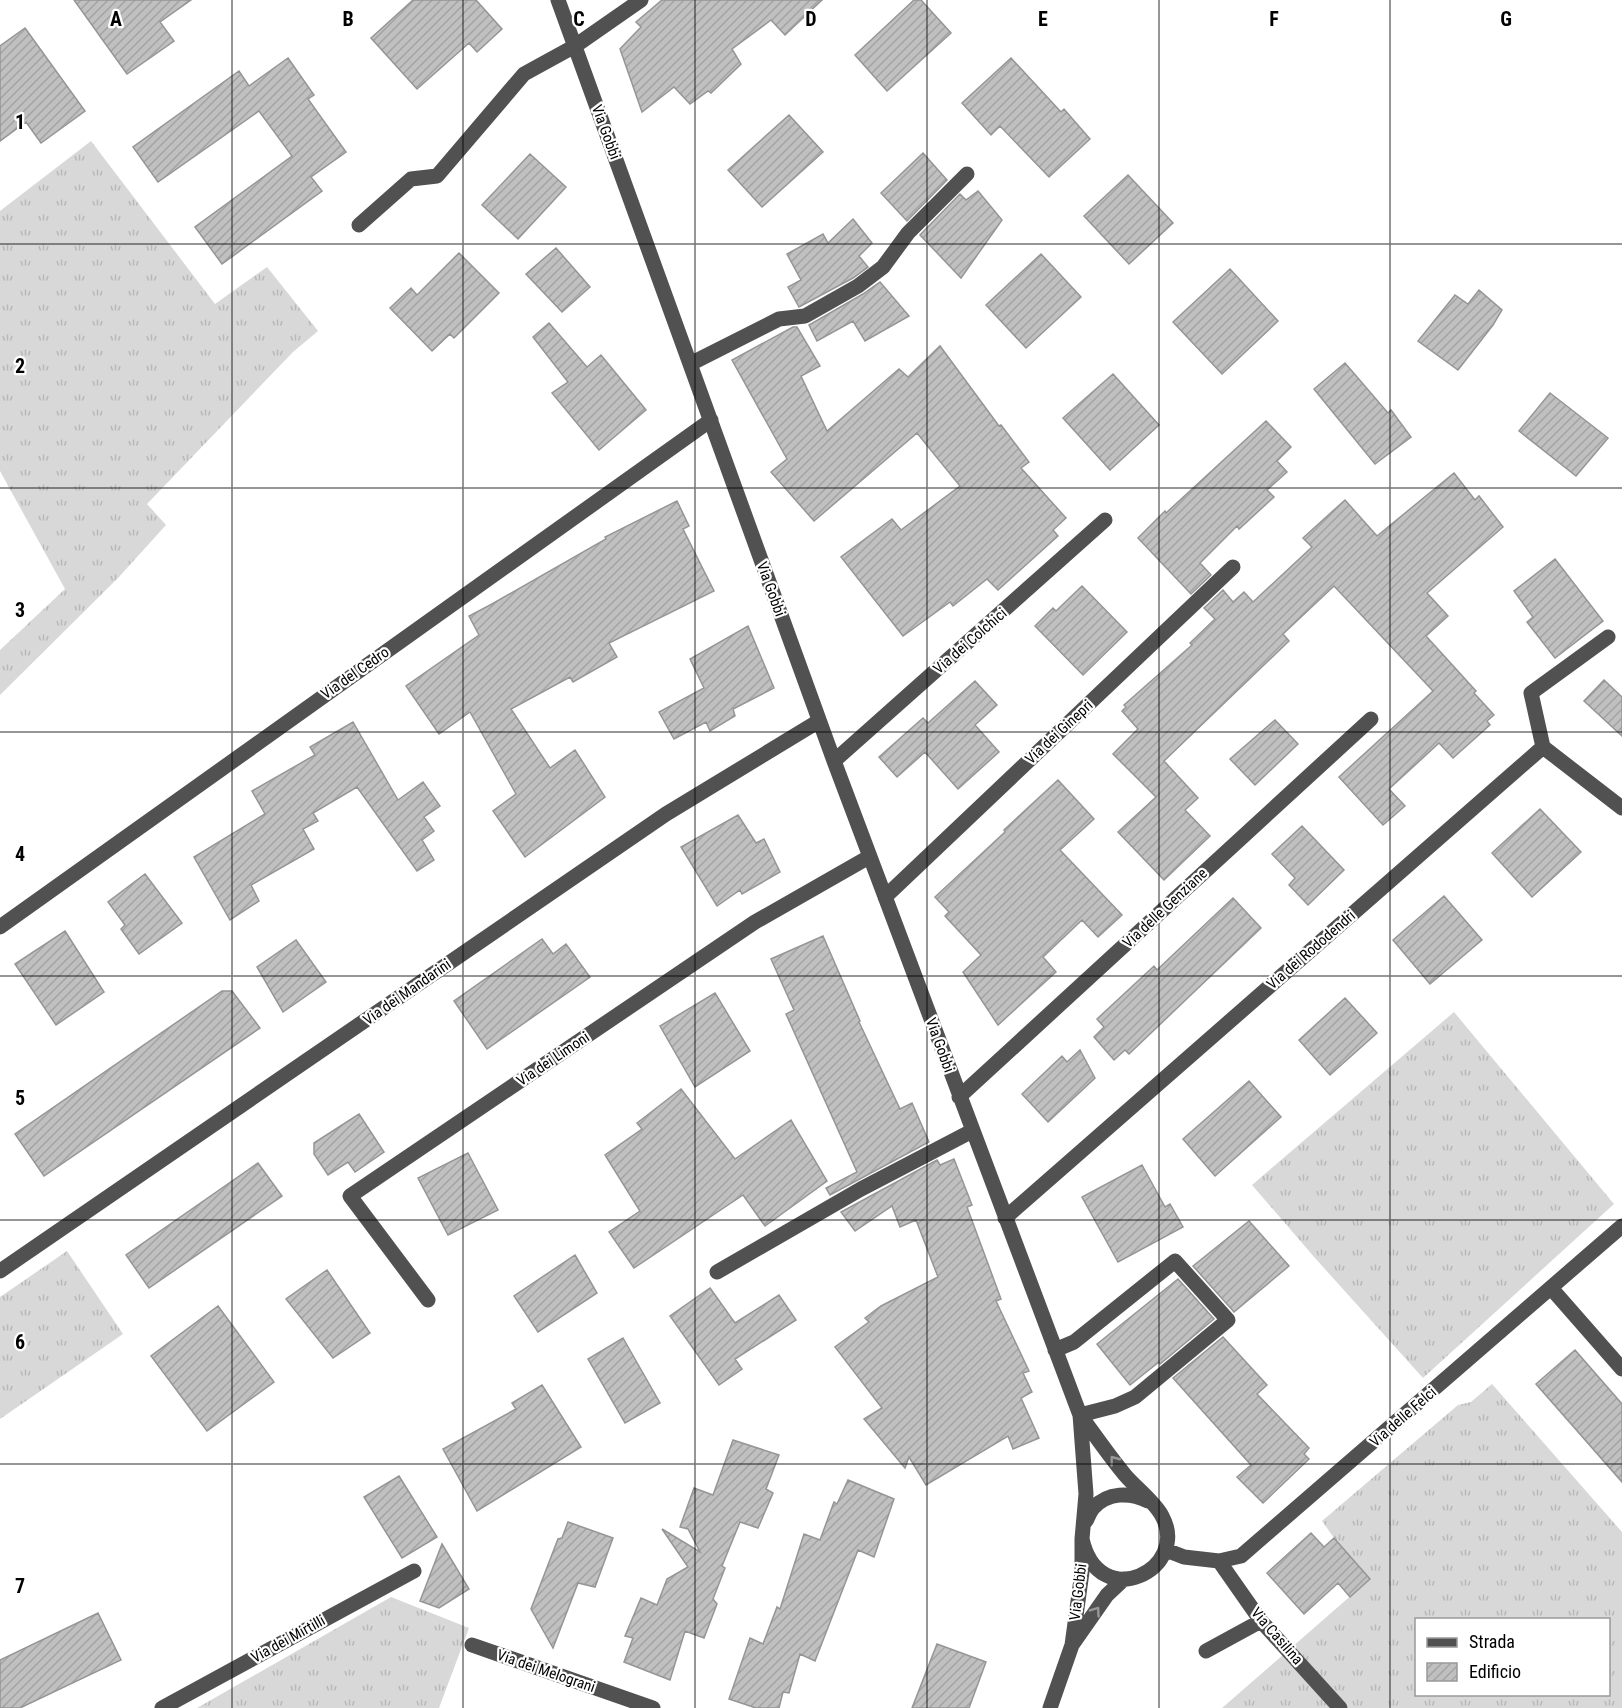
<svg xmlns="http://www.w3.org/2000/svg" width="1622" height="1708" viewBox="0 0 1622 1708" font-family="'Roboto Condensed',sans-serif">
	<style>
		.grass { fill: url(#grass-tufts); fill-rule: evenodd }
		.building { fill: url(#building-hatch); stroke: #959595; stroke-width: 1.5 }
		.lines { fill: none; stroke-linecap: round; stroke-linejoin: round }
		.minor { stroke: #515151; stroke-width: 15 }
		.oneway { stroke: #979797 }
		.grid { fill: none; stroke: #000; stroke-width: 1.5; stroke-opacity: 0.55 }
		.labels { text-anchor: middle; stroke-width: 4.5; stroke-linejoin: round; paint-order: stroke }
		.street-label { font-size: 15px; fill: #000; stroke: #fff }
		.grid-label { font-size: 20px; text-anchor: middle; font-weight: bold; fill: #000; stroke: #fff; stroke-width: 4.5; stroke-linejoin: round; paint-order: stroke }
	</style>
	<defs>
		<pattern id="grass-tufts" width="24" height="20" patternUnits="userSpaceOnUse" patternTransform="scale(1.5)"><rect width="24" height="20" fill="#d8d8d8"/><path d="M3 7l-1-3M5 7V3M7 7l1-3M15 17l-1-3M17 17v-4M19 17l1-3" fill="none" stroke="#b8b8b8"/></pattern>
		<pattern id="building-hatch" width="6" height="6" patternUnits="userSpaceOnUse" patternTransform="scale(1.5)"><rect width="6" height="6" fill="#c0c0c0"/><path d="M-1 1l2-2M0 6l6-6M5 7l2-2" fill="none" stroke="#a3a3a3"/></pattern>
	</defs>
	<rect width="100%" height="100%" fill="#fff"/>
	<path class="grass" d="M 91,141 L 215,304 L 267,267 L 318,331 L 293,352 L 147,504 L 166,525 L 118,578 L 0,695 L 0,650 L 65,589 L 0,471 L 0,211 Z
		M 1454,1012 L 1614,1204 L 1423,1378 L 1315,1258 L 1252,1185 Z
		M 67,1251 L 123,1334 L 0,1419 L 0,1297 Z
		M 1492,1384 L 1622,1532 L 1622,1708 L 1222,1708 L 1370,1579 L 1334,1538 L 1322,1521 L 1458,1405 L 1471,1402 ZM 1416,1620 L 1608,1620 L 1608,1694 L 1416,1694 Z
		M 391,1597 L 469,1628 L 439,1708 L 197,1708 Z"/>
	<path class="building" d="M 74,0 L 191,0 L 160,22 L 174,41 L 127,74 Z
		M 413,0 L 476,0 L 502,29 L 477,52 L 469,43 L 417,89 L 371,38 Z
		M 662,0 L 822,0 L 785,35 L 771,20 L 732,49 L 741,64 L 711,93 L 708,91 L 690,104 L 674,87 L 642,112 L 620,49 L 641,27 L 636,22 Z
		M 914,0 L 921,0 L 951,33 L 887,91 L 855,55 Z
		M 25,28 L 85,111 L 41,143 L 26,122 L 0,141 L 0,46 Z
		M 288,58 L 314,95 L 308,99 L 346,152 L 311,177 L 322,191 L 222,264 L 195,227 L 292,156 L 259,111 L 158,182 L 133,147 L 239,71 L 249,86 Z
		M 1011,58 L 1061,112 L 1064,109 L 1090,139 L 1049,177 L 1000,126 L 991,135 L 962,103 Z
		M 789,115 L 823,152 L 762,207 L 728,170 Z
		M 923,153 L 947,180 L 907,221 L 881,193 Z
		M 530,154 L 566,187 L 518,239 L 482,205 Z
		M 1128,175 L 1173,223 L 1129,264 L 1084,216 Z
		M 978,191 L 1002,220 L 961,278 L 920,235 L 960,194 L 966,200 Z
		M 853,219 L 872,243 L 859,256 L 868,267 L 853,278 L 799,307 L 788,287 L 801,280 L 787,254 L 823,234 L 828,243 Z
		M 556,248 L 590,287 L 562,312 L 526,274 Z
		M 459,253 L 499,293 L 454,338 L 450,334 L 432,351 L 390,308 L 411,288 L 417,295 Z
		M 1041,254 L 1081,297 L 1026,348 L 986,305 Z
		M 1230,269 L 1278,321 L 1222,374 L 1173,322 Z
		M 880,282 L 909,316 L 865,341 L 853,321 L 817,341 L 809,325 L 863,294 Z
		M 1479,290 L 1502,310 L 1493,325 L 1458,370 L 1418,341 L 1455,295 L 1468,304 Z
		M 549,323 L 587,367 L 601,355 L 646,410 L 599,450 L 552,393 L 568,382 L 533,337 Z
		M 793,327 L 797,327 L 820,366 L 801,376 L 827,431 L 899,369 L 908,377 L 940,346 L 999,426 L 1001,425 L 1029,462 L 1021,468 L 1066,518 L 1053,530 L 1058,536 L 998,590 L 987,579 L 953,606 L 950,602 L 903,636 L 841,557 L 892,519 L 901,530 L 960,486 L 917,433 L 814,521 L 771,472 L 787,459 L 732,360 Z
		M 1345,363 L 1388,413 L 1391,410 L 1411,437 L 1375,464 L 1314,389 Z
		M 1113,374 L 1159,425 L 1110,470 L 1063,418 Z
		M 1550,393 L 1608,438 L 1576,476 L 1519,431 Z
		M 1266,421 L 1291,447 L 1277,461 L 1287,472 L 1267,490 L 1274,497 L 1239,529 L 1237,526 L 1200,563 L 1211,575 L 1191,594 L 1138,538 L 1165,511 L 1166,513 Z
		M 1454,473 L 1475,500 L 1479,496 L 1503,527 L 1427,593 L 1448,616 L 1426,636 L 1476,691 L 1474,693 L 1494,715 L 1487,721 L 1490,725 L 1453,758 L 1439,743 L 1389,789 L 1405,806 L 1383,825 L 1339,777 L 1433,691 L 1334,586 L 1283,634 L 1289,641 L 1164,761 L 1198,798 L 1185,810 L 1210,836 L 1164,880 L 1118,832 L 1156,797 L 1113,754 L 1138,729 L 1122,711 L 1126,707 L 1124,705 L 1192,645 L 1190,643 L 1215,619 L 1204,608 L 1223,590 L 1233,602 L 1244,592 L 1253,602 L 1312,547 L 1303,538 L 1345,500 L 1377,536 Z
		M 677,501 L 689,526 L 683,529 L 714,591 L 609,643 L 617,657 L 573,682 L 570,677 L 511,709 L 550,768 L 575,750 L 605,797 L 525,857 L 493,811 L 516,794 L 470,712 L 439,734 L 406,686 L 479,635 L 469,616 L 492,604 L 606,539 L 605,537 Z
		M 1555,559 L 1603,621 L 1555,658 L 1527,622 L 1533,617 L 1514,591 Z
		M 1082,586 L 1127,632 L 1083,675 L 1035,626 L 1053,608 L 1056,611 Z
		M 748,626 L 774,688 L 733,709 L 735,716 L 710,731 L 706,722 L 674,739 L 659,712 L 704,688 L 690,659 Z
		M 1604,680 L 1622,697 L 1622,736 L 1584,701 Z
		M 975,681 L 997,705 L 975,725 L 999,752 L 958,789 L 925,752 L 897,777 L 879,757 L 923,718 L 928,723 Z
		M 1275,720 L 1298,744 L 1255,785 L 1230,759 Z
		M 353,722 L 398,800 L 423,782 L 440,806 L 424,817 L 434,831 L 422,840 L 434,860 L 417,871 L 357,787 L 313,813 L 318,821 L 303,829 L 314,849 L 251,885 L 259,901 L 230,920 L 194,857 L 265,814 L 252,791 L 315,755 L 310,747 Z
		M 1058,780 L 1094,819 L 1060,850 L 1122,915 L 1098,937 L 1082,920 L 1043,957 L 1056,972 L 998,1025 L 963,972 L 981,955 L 945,916 L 949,912 L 935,897 L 1005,832 L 1004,830 Z
		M 1540,809 L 1581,852 L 1532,897 L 1492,853 Z
		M 738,815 L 756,843 L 764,839 L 780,872 L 742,894 L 740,890 L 717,906 L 681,847 Z
		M 1302,826 L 1344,870 L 1308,905 L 1289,885 L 1295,878 L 1272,854 Z
		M 145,874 L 182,923 L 139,954 L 121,929 L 125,925 L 108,902 Z
		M 1444,896 L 1482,940 L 1430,984 L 1393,940 Z
		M 1233,898 L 1261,928 L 1129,1054 L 1125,1050 L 1114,1060 L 1094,1037 L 1104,1027 L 1097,1019 L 1154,966 L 1157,970 Z
		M 65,931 L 104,992 L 56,1025 L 15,964 Z
		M 823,936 L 860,1021 L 859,1022 L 900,1109 L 912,1103 L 929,1142 L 830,1195 L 826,1188 L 857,1172 L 786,1014 L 794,1010 L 771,959 Z
		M 542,939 L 553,954 L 566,944 L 590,977 L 487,1049 L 454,1001 Z
		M 296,940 L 326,982 L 283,1012 L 257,967 Z
		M 222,991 L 232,991 L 260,1028 L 44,1176 L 15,1134 Z
		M 715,993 L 750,1051 L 695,1087 L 660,1026 Z
		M 1345,998 L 1377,1033 L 1330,1075 L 1299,1040 Z
		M 1080,1050 L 1095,1078 L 1048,1122 L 1022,1094 L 1062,1056 L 1067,1062 Z
		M 1249,1081 L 1281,1117 L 1215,1176 L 1183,1139 Z
		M 681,1089 L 735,1159 L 791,1120 L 827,1181 L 765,1226 L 743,1195 L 634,1268 L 609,1232 L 640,1211 L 605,1155 L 642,1129 L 637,1123 Z
		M 359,1114 L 384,1152 L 355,1172 L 348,1162 L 328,1175 L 314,1154 L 314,1143 Z
		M 468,1153 L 498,1210 L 448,1235 L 418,1178 Z
		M 954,1159 L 972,1205 L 967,1207 L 1001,1299 L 996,1301 L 1029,1371 L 1023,1373 L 1032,1392 L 1021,1398 L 1039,1438 L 1013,1449 L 1008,1436 L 926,1485 L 909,1457 L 905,1468 L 864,1419 L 882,1408 L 835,1347 L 869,1322 L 865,1318 L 881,1306 L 938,1277 L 916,1220 L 900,1227 L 892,1206 L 855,1231 L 841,1212 L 937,1160 L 940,1165 Z
		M 258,1163 L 282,1196 L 149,1288 L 126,1255 Z
		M 1142,1165 L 1165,1207 L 1170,1204 L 1183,1227 L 1118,1262 L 1082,1197 Z
		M 1249,1221 L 1289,1266 L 1234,1312 L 1193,1266 Z
		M 575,1255 L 597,1293 L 538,1332 L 514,1296 Z
		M 327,1270 L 370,1333 L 333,1358 L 286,1299 Z
		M 1178,1279 L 1214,1319 L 1160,1364 L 1159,1362 L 1130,1385 L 1097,1344 Z
		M 710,1288 L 735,1323 L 779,1295 L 796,1320 L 735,1359 L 742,1369 L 719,1385 L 670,1316 Z
		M 218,1306 L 274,1382 L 207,1431 L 151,1356 Z
		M 1223,1337 L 1267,1385 L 1257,1394 L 1309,1448 L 1304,1454 L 1309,1459 L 1263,1503 L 1237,1477 L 1251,1465 L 1173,1378 Z
		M 623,1338 L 660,1403 L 625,1423 L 588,1359 Z
		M 1575,1350 L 1622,1404 L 1622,1482 L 1536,1384 Z
		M 542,1385 L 581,1447 L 477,1511 L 443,1449 L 516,1409 L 512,1403 Z
		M 733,1440 L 779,1455 L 766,1489 L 773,1493 L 758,1528 L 740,1522 L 722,1566 L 725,1568 L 713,1599 L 717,1604 L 704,1638 L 685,1631 L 670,1680 L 624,1662 L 633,1638 L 625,1636 L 641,1598 L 657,1605 L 667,1579 L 688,1567 L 662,1529 L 700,1552 L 688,1529 L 680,1527 L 694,1488 L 713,1495 Z
		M 399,1476 L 437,1537 L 402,1558 L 364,1497 Z
		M 848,1480 L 894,1499 L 874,1557 L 858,1550 L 815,1661 L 800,1654 L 789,1693 L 783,1692 L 779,1708 L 756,1708 L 729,1699 L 750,1638 L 763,1644 L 777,1607 L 780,1609 L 804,1534 L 820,1540 L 834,1502 L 837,1504 Z
		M 568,1522 L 613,1538 L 595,1587 L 578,1583 L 553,1648 L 531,1609 L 558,1539 L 562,1538 Z
		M 1311,1533 L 1324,1547 L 1334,1538 L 1370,1579 L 1350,1597 L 1338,1583 L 1304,1614 L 1267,1573 Z
		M 442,1544 L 469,1589 L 439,1608 L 420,1601 Z
		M 98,1613 L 121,1660 L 20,1708 L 0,1708 L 0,1660 Z
		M 937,1644 L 986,1662 L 969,1708 L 912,1708 Z"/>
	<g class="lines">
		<path class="minor" d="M 558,0 L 834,761 L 1080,1415 C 1095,1435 1109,1456 1125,1475 C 1135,1487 1155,1502 1162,1516 C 1191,1569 1099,1615 1082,1539
			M 359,225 L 411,179 L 437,176 L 524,74 L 575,46 L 641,0
			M 690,364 L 779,319 L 805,316 L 858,286 L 883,267 L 908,233 L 967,174
			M 1543,747 L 1531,693 L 1608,637
			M 834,761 L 1105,520
			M 885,897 L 1233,567
			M 0,927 L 711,420
			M 959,1097 L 1371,719
			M 1005,1218 L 1543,747 L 1622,808
			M 0,1271 L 666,814 L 819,721
			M 717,1272 L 861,1189 L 972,1131
			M 1551,1288 L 1622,1369
			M 428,1300 L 350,1196 L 755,922 L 869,857
			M 1055,1350 L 1074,1342 L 1175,1261 L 1228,1320 L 1135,1397 L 1115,1406 L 1080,1415
			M 1086,1521 C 1088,1517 1090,1512 1093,1508 C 1108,1492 1130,1492 1148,1501
			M 1166,1550 L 1184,1557 L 1219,1561 L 1241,1556 L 1622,1226
			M 1219,1561 L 1261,1621 L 1340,1708
			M 472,1645 L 653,1708
			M 1072,1645 L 1107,1595 L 1124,1579
			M 1206,1651 L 1261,1621
			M 162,1708 L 414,1571
			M 1050,1708 L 1072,1645 L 1082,1572 L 1082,1539 L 1086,1494 L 1080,1415"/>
	</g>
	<defs><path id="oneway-chevron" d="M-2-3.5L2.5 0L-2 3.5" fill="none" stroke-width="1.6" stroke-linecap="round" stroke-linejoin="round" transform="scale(1.5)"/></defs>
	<g class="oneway">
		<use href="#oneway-chevron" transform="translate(1114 1460) rotate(-127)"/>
		<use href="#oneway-chevron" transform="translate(1096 1611) rotate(-55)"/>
	</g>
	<path class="grid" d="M 232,0 L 232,1708M 463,0 L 463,1708M 695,0 L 695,1708M 927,0 L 927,1708M 1159,0 L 1159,1708M 1390,0 L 1390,1708M 0,244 L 1622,244M 0,488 L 1622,488M 0,732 L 1622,732M 0,976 L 1622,976M 0,1220 L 1622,1220M 0,1464 L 1622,1464"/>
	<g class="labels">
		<g class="street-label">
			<text transform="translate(606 132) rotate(70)" y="5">Via Gobbi</text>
			<text transform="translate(771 589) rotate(70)" y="5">Via Gobbi</text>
			<text transform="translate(970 641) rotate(-41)" y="5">Via dei Colchici</text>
			<text transform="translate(355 673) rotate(-35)" y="5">Via del Cedro</text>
			<text transform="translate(1059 732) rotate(-43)" y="5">Via dei Ginepri</text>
			<text transform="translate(1165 908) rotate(-43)" y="5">Via delle Genziane</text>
			<text transform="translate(1311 950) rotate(-41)" y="5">Via dei Rododendri</text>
			<text transform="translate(407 992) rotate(-35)" y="5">Via dei Mandarini</text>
			<text transform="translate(940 1045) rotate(70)" y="5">Via Gobbi</text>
			<text transform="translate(553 1059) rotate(-34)" y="5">Via dei Limoni</text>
			<text transform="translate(1403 1417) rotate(-41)" y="5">Via delle Felci</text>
			<text transform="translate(1078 1592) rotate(-83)" y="5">Via Gobbi</text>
			<text transform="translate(1277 1636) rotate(49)" y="5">Via Casilina</text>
			<text transform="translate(288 1639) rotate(-29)" y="5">Via dei Mirtilli</text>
			<text transform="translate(546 1671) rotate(19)" y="5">Via dei Melograni</text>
		</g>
	</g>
	<g class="grid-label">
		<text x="116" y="26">A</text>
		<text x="348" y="26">B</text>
		<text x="579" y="26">C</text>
		<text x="811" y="26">D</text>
		<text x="1043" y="26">E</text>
		<text x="1274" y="26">F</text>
		<text x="1506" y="26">G</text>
		<text x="20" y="129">1</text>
		<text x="20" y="373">2</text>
		<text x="20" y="617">3</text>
		<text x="20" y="861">4</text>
		<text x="20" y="1105">5</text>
		<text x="20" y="1349">6</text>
		<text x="20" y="1593">7</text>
	</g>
	<rect x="1415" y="1618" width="195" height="78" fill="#ffffff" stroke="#999999" stroke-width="1.5"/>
	<rect x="1427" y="1638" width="30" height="9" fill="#515151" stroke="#999999" stroke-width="1.5"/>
	<text x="1469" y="1648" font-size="18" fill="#000000">Strada</text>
	<rect x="1427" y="1663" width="30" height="18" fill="url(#building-hatch)" stroke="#999999" stroke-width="1.5"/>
	<text x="1469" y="1678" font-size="18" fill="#000000">Edificio</text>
</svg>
